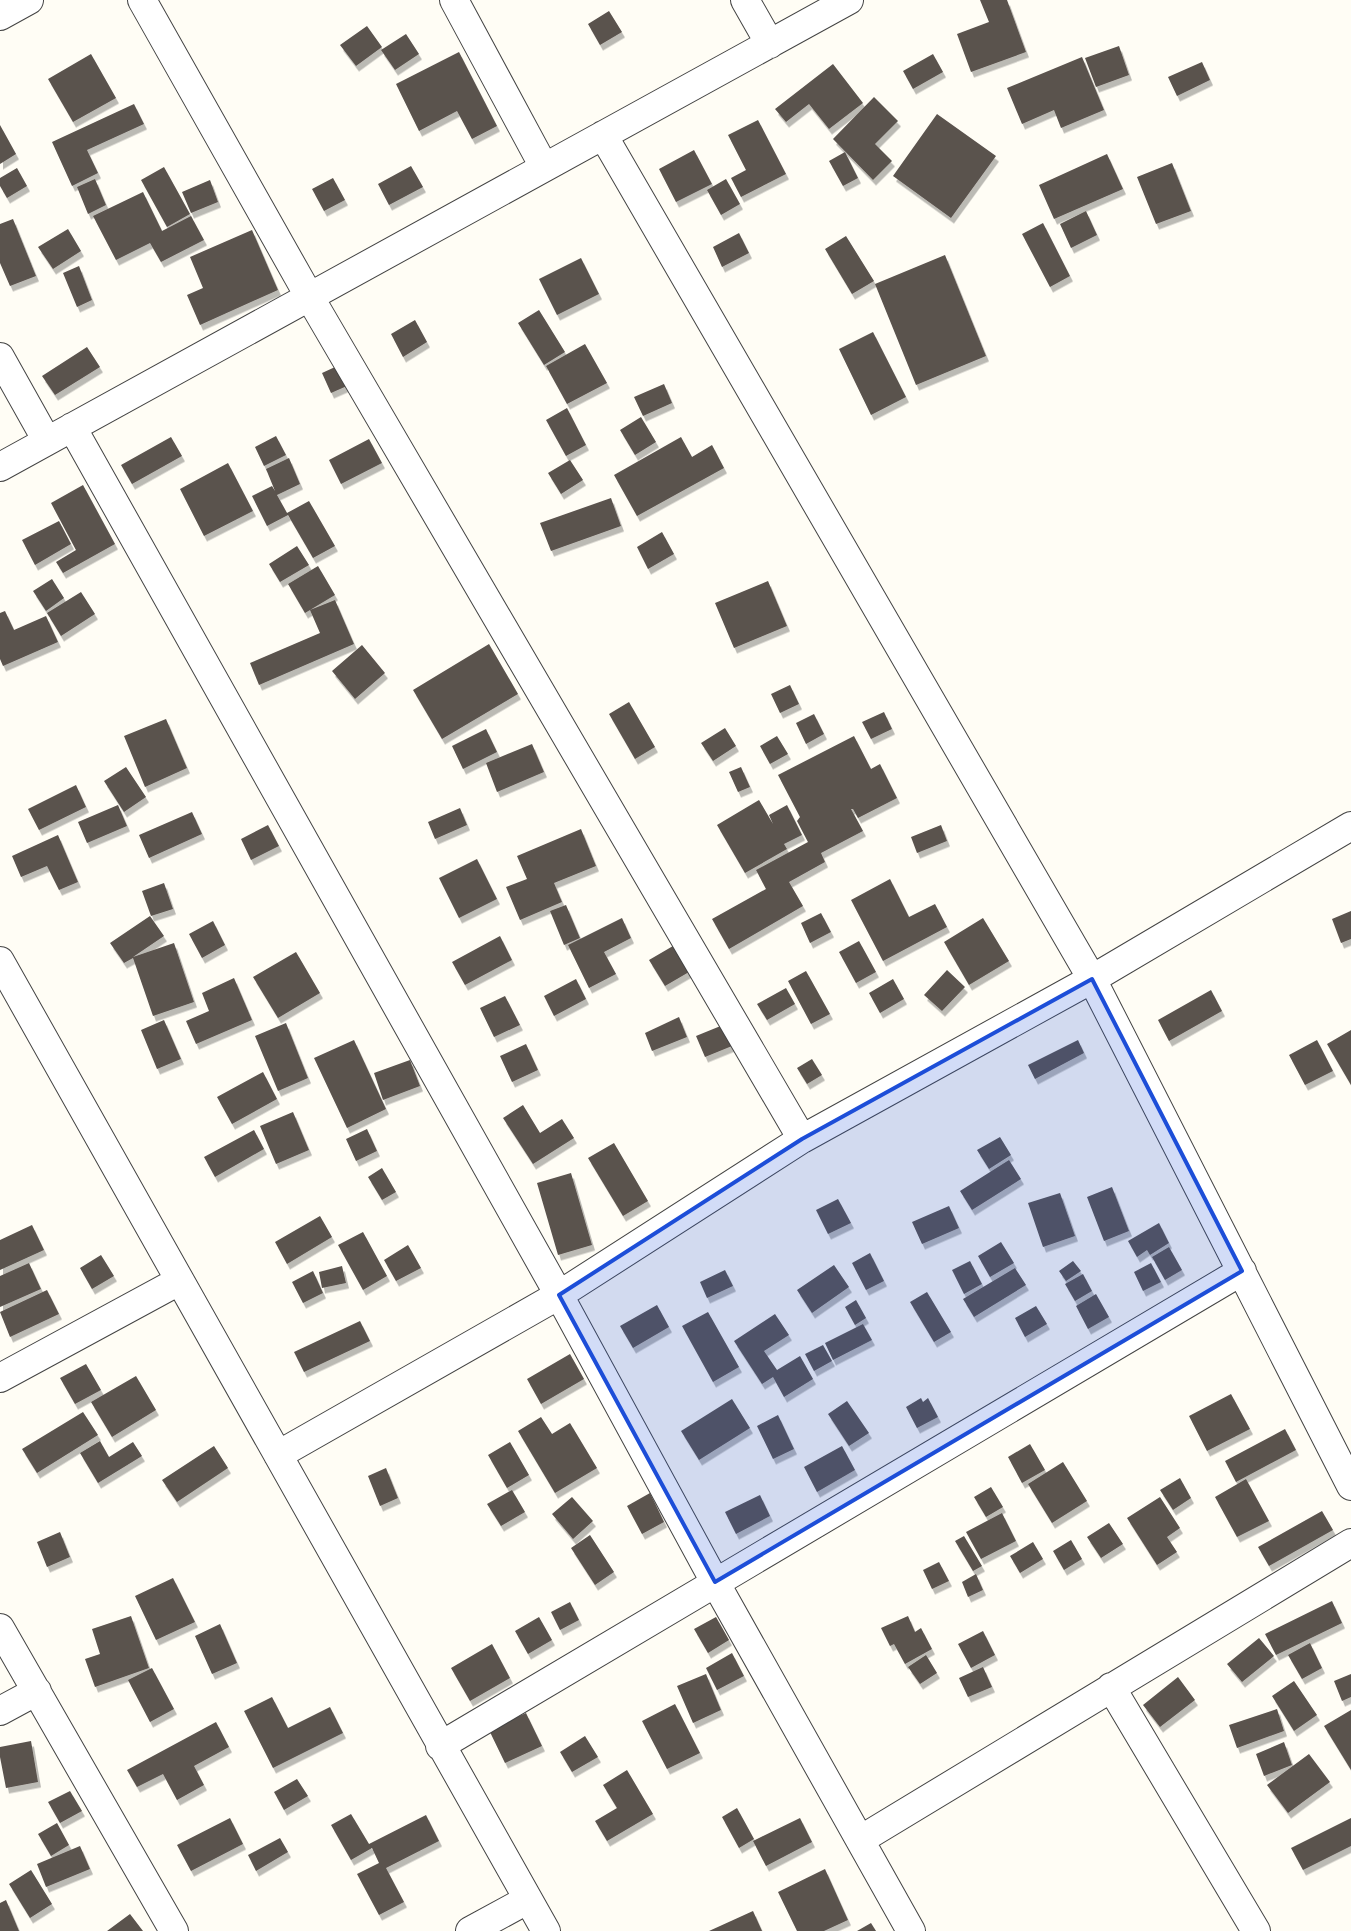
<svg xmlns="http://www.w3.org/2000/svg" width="1351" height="1931" viewBox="0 0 1351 1931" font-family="'Libre Baskerville',serif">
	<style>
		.building { fill: #5a524d; filter: url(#shadow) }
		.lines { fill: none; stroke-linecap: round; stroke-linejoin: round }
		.minor-casing { stroke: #444; stroke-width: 30 }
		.minor { stroke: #fff; stroke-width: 28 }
		.marked { fill: #1d4ed8; fill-opacity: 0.2; stroke: #1d4ed8; stroke-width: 4; stroke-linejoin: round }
	</style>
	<defs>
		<filter id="shadow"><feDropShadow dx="3" dy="5.5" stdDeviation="0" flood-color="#0004"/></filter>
	</defs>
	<rect width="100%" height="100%" fill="#fffdf5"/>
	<path class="building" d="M 980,0 L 1007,0 L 1026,52 L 971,72 L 957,34 L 989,22 Z
		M 609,11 L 622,32 L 600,45 L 588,24 Z
		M 367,26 L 382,47 L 356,66 L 340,45 Z
		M 406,34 L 419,54 L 395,70 L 381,50 Z
		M 1119,46 L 1129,75 L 1096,87 L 1085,58 Z
		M 459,52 L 497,126 L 472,139 L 457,111 L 419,131 L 396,84 Z
		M 91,54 L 116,98 L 73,122 L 48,79 Z
		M 933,54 L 943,72 L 913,89 L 903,71 Z
		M 1082,57 L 1104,110 L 1061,128 L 1054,110 L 1022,124 L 1007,88 Z
		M 1202,62 L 1210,80 L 1177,96 L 1168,77 Z
		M 833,64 L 863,103 L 829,129 L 809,104 L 786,122 L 775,109 Z
		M 874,97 L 898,121 L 875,144 L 892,161 L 873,180 L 833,139 Z
		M 134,104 L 144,124 L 87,150 L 98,173 L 72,186 L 52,142 Z
		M 937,114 L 996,156 L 951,218 L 893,176 Z
		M 758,120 L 786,174 L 741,197 L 731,178 L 746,170 L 728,135 Z
		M 0,125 L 16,154 L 0,164 Z
		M 694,150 L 712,184 L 676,202 L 659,169 Z
		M 845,152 L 858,178 L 843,186 L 829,161 Z
		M 1107,154 L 1123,189 L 1054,219 L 1039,185 Z
		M 1172,163 L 1191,211 L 1156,224 L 1137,177 Z
		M 411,166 L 423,187 L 389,205 L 378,184 Z
		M 164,167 L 190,214 L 167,227 L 141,180 Z
		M 17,168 L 27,186 L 7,198 L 0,186 L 0,178 Z
		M 333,178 L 345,200 L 324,211 L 312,189 Z
		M 95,179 L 106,205 L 88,214 L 77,187 Z
		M 726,179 L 740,204 L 721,215 L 707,190 Z
		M 210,180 L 218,202 L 191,213 L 182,192 Z
		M 143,192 L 162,231 L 191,216 L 204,240 L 161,262 L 150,243 L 116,260 L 93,216 Z
		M 1086,211 L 1097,235 L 1071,248 L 1060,224 Z
		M 13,219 L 36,276 L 10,286 L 0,263 L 0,224 Z
		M 1043,223 L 1070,276 L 1050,287 L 1022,234 Z
		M 68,229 L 81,251 L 53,269 L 38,247 Z
		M 252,230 L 278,290 L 200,325 L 187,295 L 203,288 L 190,257 Z
		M 739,233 L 749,253 L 722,267 L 713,247 Z
		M 846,236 L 874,281 L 852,294 L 825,249 Z
		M 945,255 L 986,356 L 916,385 L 875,284 Z
		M 581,258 L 599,294 L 557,315 L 539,279 Z
		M 79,266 L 92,300 L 77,307 L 63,273 Z
		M 539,310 L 565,352 L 544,365 L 518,323 Z
		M 415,320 L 427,342 L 403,357 L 391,334 Z
		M 873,332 L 906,397 L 871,415 L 839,349 Z
		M 585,344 L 607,383 L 567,404 L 546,366 Z
		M 87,347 L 100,367 L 55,395 L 42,376 Z
		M 346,362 L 356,382 L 331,393 L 322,373 Z
		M 664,384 L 672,403 L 643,416 L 634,397 Z
		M 567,408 L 586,445 L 566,456 L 546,420 Z
		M 641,417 L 656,442 L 635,455 L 620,430 Z
		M 276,436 L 286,455 L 264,466 L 255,447 Z
		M 171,437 L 182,456 L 132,484 L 121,465 Z
		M 681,437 L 692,457 L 712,445 L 724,468 L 637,516 L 614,475 Z
		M 369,439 L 382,463 L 341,484 L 329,460 Z
		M 289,458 L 300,484 L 277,495 L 287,513 L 309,501 L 335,546 L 313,558 L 288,515 L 267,526 L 252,496 L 272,486 L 275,491 L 266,469 Z
		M 570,460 L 583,480 L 561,494 L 548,473 Z
		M 228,463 L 253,511 L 204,536 L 180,489 Z
		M 83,485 L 115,544 L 63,573 L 56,562 L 76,550 L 51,503 Z
		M 611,498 L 621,526 L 551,551 L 540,523 Z
		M 59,521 L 71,544 L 35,565 L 22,540 Z
		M 662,532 L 674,554 L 648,569 L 637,547 Z
		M 297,546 L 309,565 L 280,582 L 269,564 Z
		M 318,566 L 335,595 L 305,613 L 288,584 Z
		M 52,579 L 64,598 L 46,611 L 33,591 Z
		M 768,581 L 787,626 L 734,648 L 715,603 Z
		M 81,592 L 95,614 L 61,636 L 47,613 Z
		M 335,600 L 354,644 L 259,685 L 250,663 L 320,633 L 310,610 Z
		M 5,611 L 14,630 L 46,616 L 58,642 L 3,666 L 0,659 L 0,613 Z
		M 489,644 L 518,694 L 442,739 L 413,690 Z
		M 362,645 L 385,673 L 355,699 L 332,671 Z
		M 790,685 L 799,704 L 780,713 L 771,694 Z
		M 629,702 L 655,747 L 635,759 L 609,714 Z
		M 884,712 L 892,729 L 871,739 L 862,722 Z
		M 814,714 L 824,734 L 806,744 L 796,723 Z
		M 166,719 L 187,768 L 145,787 L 124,736 Z
		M 725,728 L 736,746 L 713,761 L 701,743 Z
		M 486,729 L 497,752 L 463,769 L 452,746 Z
		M 777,736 L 788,754 L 770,764 L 760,746 Z
		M 854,736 L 871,769 L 880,764 L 897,798 L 858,818 L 853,809 L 851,809 L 863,831 L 821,853 L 825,862 L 789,882 L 803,906 L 729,949 L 712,919 L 766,889 L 756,870 L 808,842 L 797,821 L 800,817 L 778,775 Z
		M 532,744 L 544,772 L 497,792 L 486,763 Z
		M 126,767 L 146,797 L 124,812 L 104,781 Z
		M 741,767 L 750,787 L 738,792 L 729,772 Z
		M 76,785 L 86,807 L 39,830 L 28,809 Z
		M 759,800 L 773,824 L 769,815 L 787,805 L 802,835 L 784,844 L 787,849 L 745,873 L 717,825 Z
		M 118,805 L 127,826 L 87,843 L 78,822 Z
		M 460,808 L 467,825 L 435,839 L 428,822 Z
		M 192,812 L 202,834 L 149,858 L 139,835 Z
		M 268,825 L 279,846 L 251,860 L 241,839 Z
		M 941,825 L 947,841 L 917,853 L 911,837 Z
		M 581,829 L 596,866 L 554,883 L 562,902 L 520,920 L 506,887 L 527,879 L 517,856 Z
		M 58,835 L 78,882 L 59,890 L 47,866 L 21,877 L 12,856 Z
		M 477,859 L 497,899 L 459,918 L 439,878 Z
		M 890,879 L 909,917 L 935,904 L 947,927 L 883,961 L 851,900 Z
		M 164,883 L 173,909 L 151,916 L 142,891 Z
		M 566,905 L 580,938 L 564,945 L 550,911 Z
		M 1351,911 L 1351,939 L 1341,943 L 1332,919 Z
		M 821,913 L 831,932 L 810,943 L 801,923 Z
		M 150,916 L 164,936 L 133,957 L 174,943 L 194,1002 L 153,1016 L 133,958 L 124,963 L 110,943 Z
		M 622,918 L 631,938 L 604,952 L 616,974 L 589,988 L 568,945 Z
		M 983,918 L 1009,961 L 969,985 L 944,942 Z
		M 213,921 L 225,945 L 202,958 L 189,934 Z
		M 500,936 L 512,960 L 465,985 L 452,962 Z
		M 859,941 L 876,972 L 856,983 L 839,952 Z
		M 673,946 L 689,972 L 665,986 L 649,960 Z
		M 296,952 L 320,993 L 278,1018 L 253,977 Z
		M 947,970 L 965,987 L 942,1011 L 924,995 Z
		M 806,971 L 830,1014 L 811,1024 L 788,981 Z
		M 234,978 L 252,1020 L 196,1044 L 186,1021 L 209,1011 L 202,993 Z
		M 576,979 L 586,999 L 554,1016 L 544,996 Z
		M 893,979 L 904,999 L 880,1013 L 869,993 Z
		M 786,988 L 795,1004 L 767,1020 L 757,1004 Z
		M 1211,990 L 1222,1011 L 1169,1041 L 1158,1020 Z
		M 505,996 L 520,1025 L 494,1037 L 480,1008 Z
		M 679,1017 L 687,1037 L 652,1051 L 645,1033 Z
		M 164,1020 L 181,1059 L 157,1069 L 141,1030 Z
		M 286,1023 L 308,1078 L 278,1091 L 255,1036 Z
		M 723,1025 L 732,1046 L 705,1057 L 696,1036 Z
		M 1351,1030 L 1351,1085 L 1327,1044 Z
		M 354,1040 L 386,1109 L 347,1128 L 314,1058 Z
		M 1078,1040 L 1084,1053 L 1035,1079 L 1028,1065 Z
		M 1317,1040 L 1333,1071 L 1305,1085 L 1289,1055 Z
		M 526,1044 L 538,1070 L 512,1082 L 500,1056 Z
		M 812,1059 L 822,1075 L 807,1084 L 797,1068 Z
		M 410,1060 L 420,1086 L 383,1100 L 374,1073 Z
		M 263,1072 L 277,1099 L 232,1124 L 217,1097 Z
		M 523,1105 L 540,1133 L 562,1119 L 574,1138 L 533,1164 L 503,1118 Z
		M 293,1112 L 309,1150 L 276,1164 L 260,1126 Z
		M 367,1129 L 377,1151 L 356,1161 L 346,1139 Z
		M 254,1130 L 264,1149 L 215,1177 L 204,1157 Z
		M 1000,1137 L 1011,1155 L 989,1169 L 977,1150 Z
		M 614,1143 L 648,1201 L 623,1216 L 588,1158 Z
		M 1009,1160 L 1021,1179 L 972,1210 L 960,1191 Z
		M 382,1168 L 396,1192 L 382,1200 L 368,1177 Z
		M 571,1173 L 592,1245 L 558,1255 L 537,1183 Z
		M 1112,1187 L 1129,1231 L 1104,1241 L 1087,1197 Z
		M 1060,1193 L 1075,1236 L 1043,1247 L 1028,1203 Z
		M 838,1199 L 851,1223 L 828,1234 L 816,1210 Z
		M 949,1206 L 959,1228 L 922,1244 L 912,1222 Z
		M 320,1216 L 332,1237 L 287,1264 L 275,1242 Z
		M 1159,1223 L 1169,1243 L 1150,1255 L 1147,1250 L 1137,1257 L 1128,1241 Z
		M 32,1225 L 44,1250 L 0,1270 L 0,1240 Z
		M 363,1232 L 387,1276 L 363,1290 L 338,1245 Z
		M 1001,1242 L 1014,1263 L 990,1277 L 978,1256 Z
		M 408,1245 L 421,1268 L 396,1281 L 384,1260 Z
		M 1169,1247 L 1182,1270 L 1165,1280 L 1152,1257 Z
		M 870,1253 L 884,1281 L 866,1290 L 852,1263 Z
		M 101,1255 L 114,1276 L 92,1289 L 80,1268 Z
		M 970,1261 L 982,1284 L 964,1294 L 952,1270 Z
		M 1073,1261 L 1081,1271 L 1066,1281 L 1059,1271 Z
		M 29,1263 L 41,1289 L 0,1307 L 0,1276 Z
		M 1151,1263 L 1161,1282 L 1143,1291 L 1134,1272 Z
		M 834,1265 L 849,1287 L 812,1313 L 797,1290 Z
		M 342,1266 L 346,1283 L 322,1288 L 319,1272 Z
		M 1015,1268 L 1026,1285 L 974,1317 L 963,1299 Z
		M 725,1270 L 733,1286 L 707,1298 L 700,1282 Z
		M 313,1271 L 323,1293 L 303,1303 L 292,1282 Z
		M 1083,1274 L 1092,1291 L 1075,1301 L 1065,1284 Z
		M 47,1290 L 59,1314 L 10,1337 L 0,1312 Z
		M 927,1292 L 951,1332 L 934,1342 L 910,1302 Z
		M 1096,1294 L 1109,1317 L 1088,1329 L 1076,1306 Z
		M 856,1300 L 866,1318 L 855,1325 L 845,1307 Z
		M 657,1305 L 669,1327 L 633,1348 L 620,1326 Z
		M 1036,1306 L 1047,1324 L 1025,1337 L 1015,1318 Z
		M 708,1312 L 739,1367 L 713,1382 L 682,1326 Z
		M 775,1314 L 789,1335 L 764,1351 L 777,1370 L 800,1356 L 813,1379 L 784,1397 L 773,1377 L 762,1384 L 734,1341 Z
		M 360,1321 L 370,1341 L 304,1372 L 294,1352 Z
		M 863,1324 L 872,1340 L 833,1360 L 825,1343 Z
		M 823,1345 L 832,1361 L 814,1371 L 805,1354 Z
		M 570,1354 L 584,1379 L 541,1404 L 527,1379 Z
		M 86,1364 L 101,1390 L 75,1404 L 60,1378 Z
		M 136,1376 L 156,1410 L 112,1437 L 91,1402 Z
		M 1231,1394 L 1250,1429 L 1207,1451 L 1189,1416 Z
		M 921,1398 L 923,1402 L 928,1398 L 938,1417 L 917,1428 L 906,1407 Z
		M 732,1399 L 750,1428 L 699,1460 L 681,1431 Z
		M 847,1401 L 869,1433 L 849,1446 L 828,1414 Z
		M 83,1412 L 98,1435 L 37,1473 L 22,1449 Z
		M 778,1415 L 794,1449 L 773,1459 L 757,1426 Z
		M 541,1417 L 552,1434 L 570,1423 L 597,1468 L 555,1493 L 518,1431 Z
		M 1285,1429 L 1296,1450 L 1236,1482 L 1225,1461 Z
		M 100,1441 L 109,1457 L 133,1442 L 142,1456 L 98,1483 L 80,1453 Z
		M 510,1442 L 529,1475 L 507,1488 L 488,1455 Z
		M 1030,1444 L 1045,1470 L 1022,1483 L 1008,1457 Z
		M 214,1446 L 228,1468 L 177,1502 L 162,1480 Z
		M 842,1446 L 855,1470 L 817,1492 L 804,1467 Z
		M 1063,1462 L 1087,1501 L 1052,1523 L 1028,1484 Z
		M 386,1468 L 398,1498 L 380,1506 L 368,1476 Z
		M 1180,1478 L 1191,1498 L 1173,1510 L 1160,1490 Z
		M 1246,1479 L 1269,1521 L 1237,1537 L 1215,1497 Z
		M 991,1487 L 1003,1507 L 986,1517 L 974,1497 Z
		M 512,1490 L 525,1512 L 501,1526 L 487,1504 Z
		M 650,1493 L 664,1522 L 642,1534 L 627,1506 Z
		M 760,1495 L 770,1516 L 736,1534 L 725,1512 Z
		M 572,1497 L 593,1521 L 573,1539 L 552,1514 Z
		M 1160,1497 L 1180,1528 L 1167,1537 L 1177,1552 L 1157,1565 L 1127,1518 Z
		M 1322,1511 L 1333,1530 L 1269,1566 L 1258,1547 Z
		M 1002,1513 L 1016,1541 L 981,1559 L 966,1532 Z
		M 1109,1523 L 1123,1544 L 1101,1558 L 1087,1537 Z
		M 60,1532 L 70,1557 L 47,1567 L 37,1542 Z
		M 590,1535 L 614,1572 L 595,1585 L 571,1548 Z
		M 964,1536 L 982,1566 L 973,1571 L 955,1541 Z
		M 1071,1540 L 1082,1559 L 1064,1570 L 1053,1551 Z
		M 1033,1542 L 1043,1559 L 1020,1573 L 1010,1556 Z
		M 939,1562 L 949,1581 L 932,1589 L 923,1570 Z
		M 976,1574 L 983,1590 L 968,1597 L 962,1582 Z
		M 173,1578 L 195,1622 L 156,1640 L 135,1596 Z
		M 1332,1601 L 1342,1623 L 1276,1655 L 1265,1634 Z
		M 570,1602 L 579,1620 L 560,1630 L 551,1612 Z
		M 131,1616 L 149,1668 L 95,1687 L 85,1659 L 100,1654 L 92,1629 Z
		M 908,1616 L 915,1632 L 921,1628 L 932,1649 L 905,1664 L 894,1644 L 890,1646 L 881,1628 Z
		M 539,1617 L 552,1640 L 528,1654 L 515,1631 Z
		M 716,1617 L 729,1640 L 708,1653 L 694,1629 Z
		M 220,1624 L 237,1663 L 212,1674 L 195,1636 Z
		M 983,1631 L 995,1655 L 971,1668 L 958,1644 Z
		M 1259,1638 L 1274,1656 L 1242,1682 L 1227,1664 Z
		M 1310,1643 L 1322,1668 L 1302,1679 L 1288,1655 Z
		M 492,1644 L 510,1678 L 470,1701 L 451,1668 Z
		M 732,1653 L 744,1676 L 717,1690 L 706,1668 Z
		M 926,1655 L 937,1673 L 920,1684 L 908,1667 Z
		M 983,1667 L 992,1687 L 968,1697 L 959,1678 Z
		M 152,1668 L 174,1709 L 150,1722 L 128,1680 Z
		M 706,1674 L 721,1710 L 693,1723 L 677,1686 Z
		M 1351,1674 L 1351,1697 L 1342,1701 L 1334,1681 Z
		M 1178,1677 L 1195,1700 L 1160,1727 L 1143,1705 Z
		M 1294,1681 L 1317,1715 L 1294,1731 L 1272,1696 Z
		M 272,1697 L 288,1728 L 330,1707 L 343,1733 L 273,1768 L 244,1711 Z
		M 675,1704 L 700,1753 L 667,1769 L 642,1721 Z
		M 1277,1709 L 1284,1731 L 1237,1748 L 1229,1725 Z
		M 1351,1710 L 1351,1770 L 1324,1726 Z
		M 526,1713 L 542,1746 L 505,1763 L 489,1730 Z
		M 216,1722 L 229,1747 L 194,1766 L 204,1785 L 177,1800 L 163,1774 L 137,1787 L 127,1770 Z
		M 585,1736 L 598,1757 L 572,1772 L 560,1752 Z
		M 31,1741 L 38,1782 L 6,1788 L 0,1757 L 0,1747 Z
		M 1284,1742 L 1292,1765 L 1264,1776 L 1256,1754 Z
		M 1309,1754 L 1330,1782 L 1288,1813 L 1267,1785 Z
		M 627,1770 L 653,1814 L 607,1841 L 595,1821 L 617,1808 L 603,1785 Z
		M 297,1779 L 308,1796 L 284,1810 L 274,1792 Z
		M 70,1791 L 82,1811 L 60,1823 L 48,1802 Z
		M 737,1808 L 754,1839 L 739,1848 L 722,1817 Z
		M 351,1814 L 369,1844 L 426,1815 L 439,1841 L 386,1868 L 404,1902 L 379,1915 L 357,1874 L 379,1863 L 372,1848 L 351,1860 L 331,1825 Z
		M 230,1818 L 243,1844 L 191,1871 L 177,1845 Z
		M 800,1818 L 812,1842 L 766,1866 L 753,1841 Z
		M 1351,1818 L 1351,1846 L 1303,1870 L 1291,1848 Z
		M 57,1823 L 69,1845 L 51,1856 L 38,1834 Z
		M 280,1838 L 288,1852 L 256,1871 L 248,1855 Z
		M 80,1846 L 90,1869 L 46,1887 L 37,1864 Z
		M 825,1869 L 848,1920 L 824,1931 L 797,1931 L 778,1892 Z
		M 31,1870 L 52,1904 L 30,1918 L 9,1884 Z
		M 6,1900 L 19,1931 L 0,1931 L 0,1903 Z
		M 753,1911 L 762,1931 L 709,1931 Z
		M 130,1914 L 143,1931 L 107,1931 Z
		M 871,1923 L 876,1931 L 857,1931 Z"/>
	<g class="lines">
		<defs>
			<path id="minor" d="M 142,0 L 309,296 L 802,1139
				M 454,0 L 544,167
				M 745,0 L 770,44
				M 0,16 L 29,0
				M 603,135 L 1092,979 L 1351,1486
				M 0,357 L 47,441
				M 72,427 L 559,1295 L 715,1582 L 911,1931
				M 0,467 L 849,0
				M 0,961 L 546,1931
				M 0,1378 L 179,1281
				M 278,1455 L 559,1295 L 802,1139 L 1092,979 L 1351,826
				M 0,1628 L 174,1931
				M 1111,1687 L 1256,1931
				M 0,1711 L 37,1691
				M 440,1746 L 1242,1271
				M 860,1840 L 1351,1543
				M 470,1931 L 527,1900"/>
		</defs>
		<use href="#minor" class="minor-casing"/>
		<use href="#minor" class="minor"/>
	</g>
	<path class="marked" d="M 1092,979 L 1242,1271 L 715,1582 L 559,1295 L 802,1139 Z"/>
</svg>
